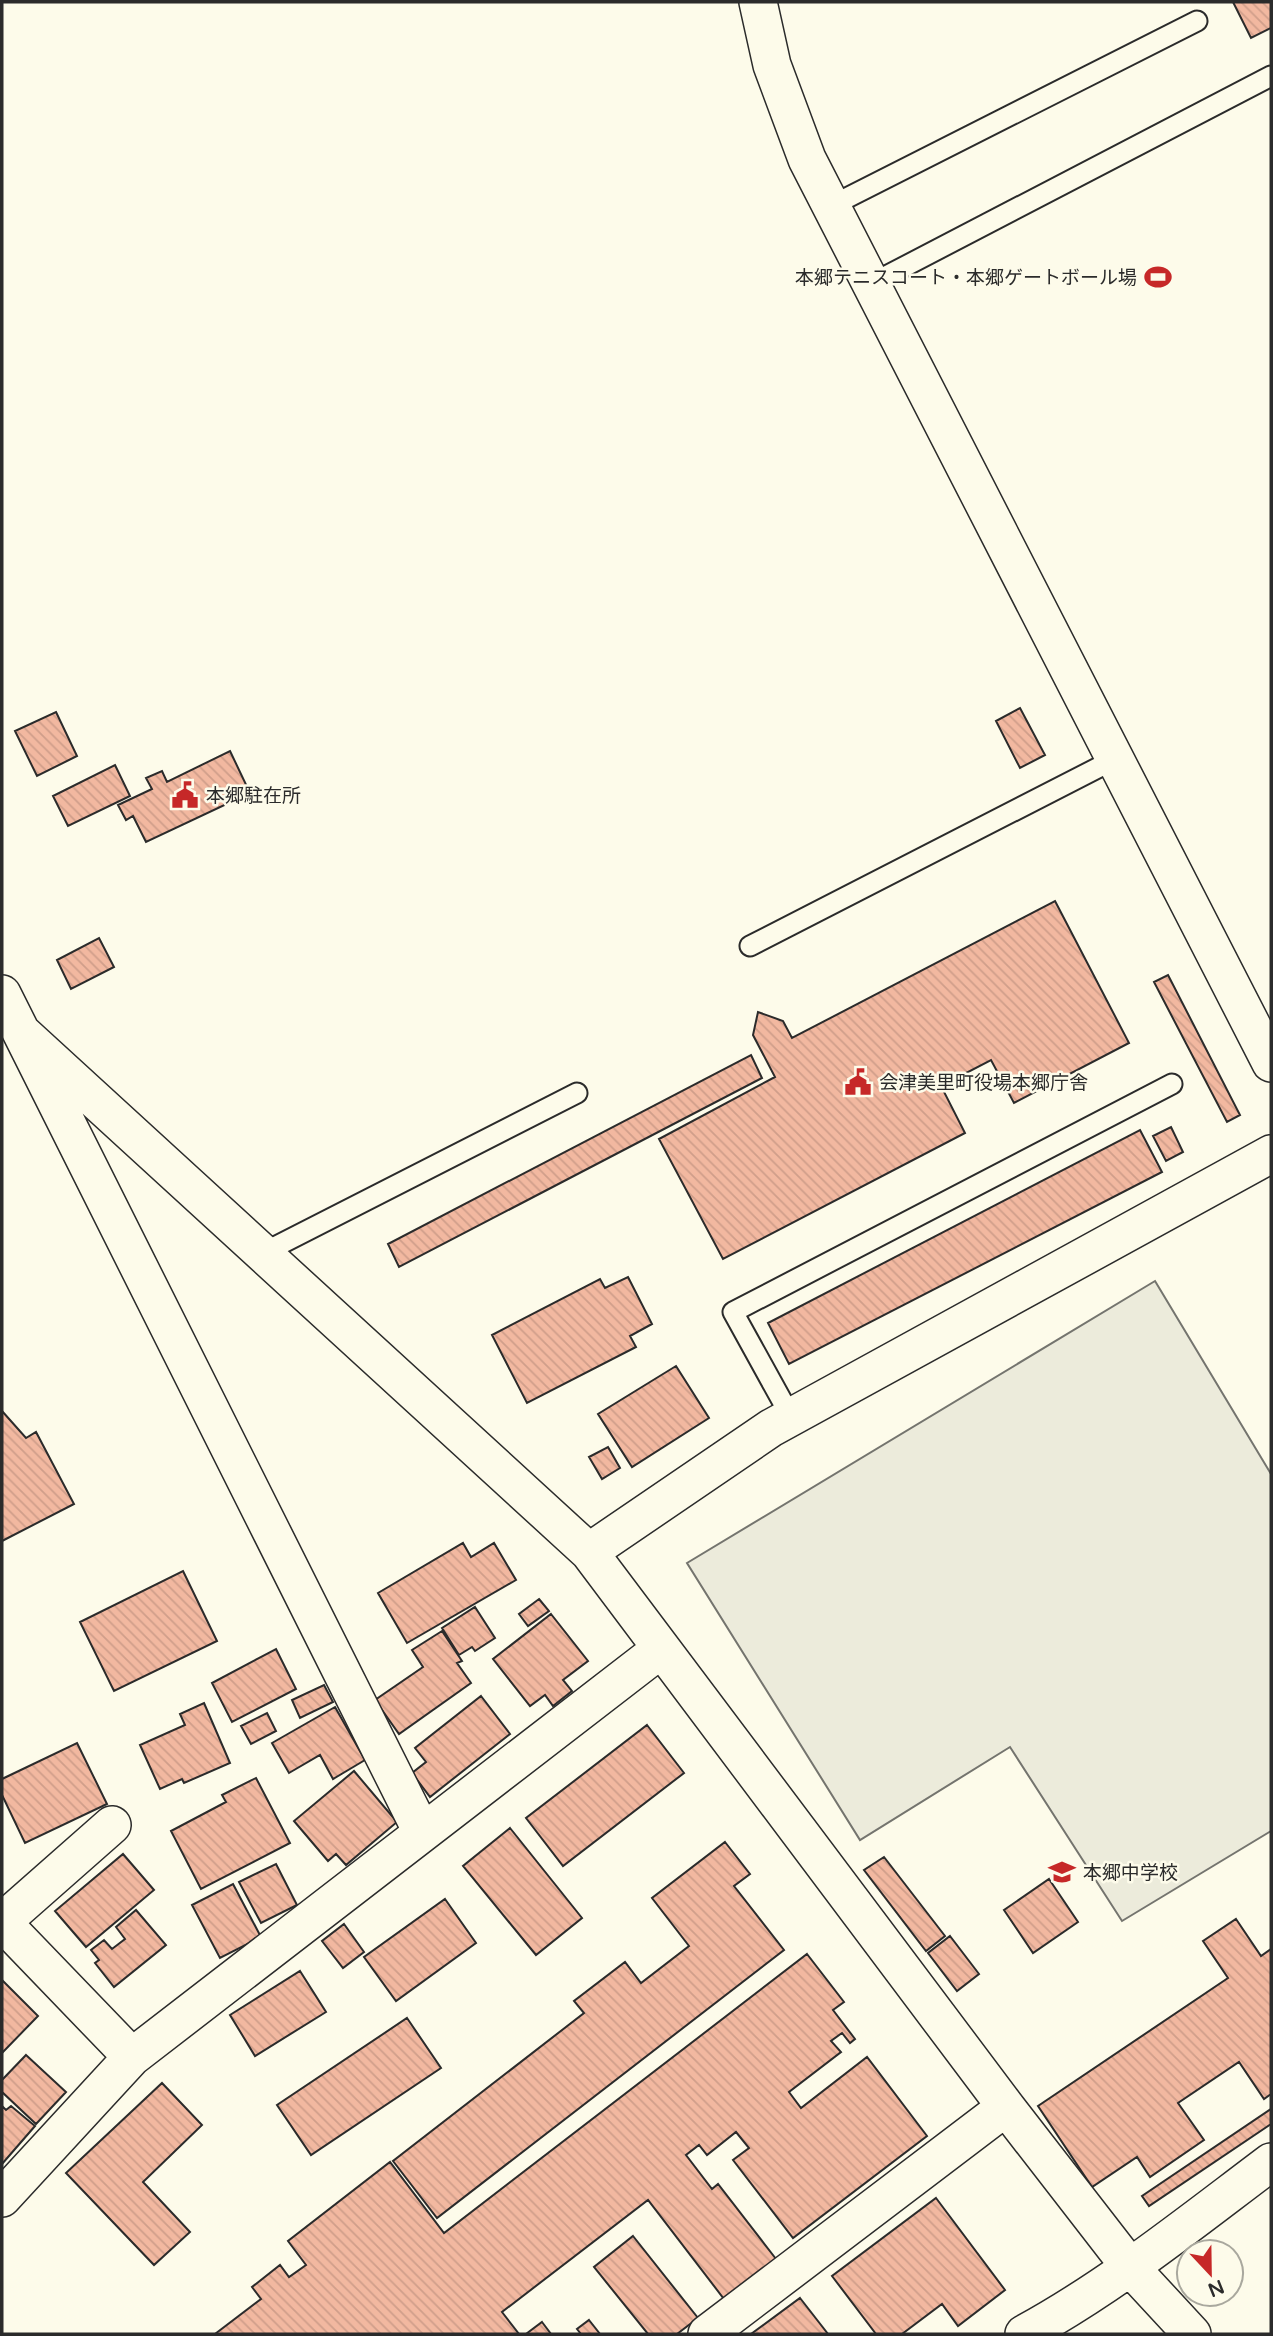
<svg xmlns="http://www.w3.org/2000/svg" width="1273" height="2336" viewBox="0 0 1273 2336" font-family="'Varela Round','Noto Sans JP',sans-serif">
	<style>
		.pitch { fill: #ecebdb; stroke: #74746e; stroke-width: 2 }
		.building { fill: url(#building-back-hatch); stroke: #2b2b2b; stroke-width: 2 }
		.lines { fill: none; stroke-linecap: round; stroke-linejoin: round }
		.service-casing { stroke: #2b2b2b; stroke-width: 23 }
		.minor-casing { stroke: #2b2b2b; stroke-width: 40 }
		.service { stroke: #fdfbea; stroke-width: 19 }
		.minor { stroke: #fdfbea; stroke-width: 37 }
		.labels { text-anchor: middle; stroke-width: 5; stroke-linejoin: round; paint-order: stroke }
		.poi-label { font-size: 19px; fill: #2b2b2b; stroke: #fdfbea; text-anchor: start }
	</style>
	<defs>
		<pattern id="building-back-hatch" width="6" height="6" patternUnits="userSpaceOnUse" patternTransform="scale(1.75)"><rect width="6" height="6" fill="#f2b8a0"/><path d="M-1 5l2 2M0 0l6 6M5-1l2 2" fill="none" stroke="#d09e8a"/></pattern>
	</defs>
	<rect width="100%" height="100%" fill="#fdfbea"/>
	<path class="pitch" d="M 1155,1281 L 1271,1474 L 1271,1831 L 1122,1921 L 1010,1747 L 860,1840 L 687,1563 Z"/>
	<path class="building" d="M 1233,2 L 1271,2 L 1271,28 L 1251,38 Z
		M 1020,708 L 1045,755 L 1020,768 L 996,721 Z
		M 56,712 L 77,756 L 37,776 L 15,731 Z
		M 230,751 L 250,793 L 146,842 L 133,816 L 126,820 L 118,805 L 152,789 L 146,778 L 162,771 L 167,782 Z
		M 115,765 L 130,796 L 68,826 L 53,796 Z
		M 1055,901 L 1129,1043 L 1014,1103 L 991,1060 L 941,1086 L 965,1133 L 723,1259 L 659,1139 L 775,1077 L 753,1035 L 758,1012 L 783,1021 L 792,1038 Z
		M 99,938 L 114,967 L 71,989 L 57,960 Z
		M 1168,975 L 1240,1115 L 1227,1122 L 1154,982 Z
		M 751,1055 L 762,1078 L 399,1267 L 388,1244 Z
		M 1171,1127 L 1183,1152 L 1166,1161 L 1153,1136 Z
		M 1140,1130 L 1162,1172 L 789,1364 L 768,1323 Z
		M 628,1277 L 652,1324 L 630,1336 L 636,1347 L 527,1403 L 492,1335 L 600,1279 L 605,1288 Z
		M 676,1366 L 709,1418 L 632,1467 L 598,1414 Z
		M 2,1411 L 26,1438 L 36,1432 L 74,1504 L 2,1541 Z
		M 608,1447 L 620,1468 L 602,1479 L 589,1457 Z
		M 463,1543 L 471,1557 L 494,1543 L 516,1580 L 407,1643 L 378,1593 Z
		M 183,1571 L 217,1641 L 114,1691 L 80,1622 Z
		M 539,1599 L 549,1611 L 528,1626 L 519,1614 Z
		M 475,1607 L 495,1638 L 475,1651 L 472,1647 L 459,1655 L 442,1628 Z
		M 551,1614 L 588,1661 L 563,1680 L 572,1691 L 553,1706 L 545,1695 L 530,1706 L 493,1659 Z
		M 442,1631 L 462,1661 L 457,1663 L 471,1683 L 399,1734 L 375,1700 L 423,1667 L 412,1650 Z
		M 276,1649 L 296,1689 L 232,1722 L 212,1683 Z
		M 324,1685 L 333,1702 L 300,1718 L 292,1700 Z
		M 481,1696 L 510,1734 L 430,1797 L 412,1773 L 426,1762 L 415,1748 Z
		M 204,1703 L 230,1763 L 184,1783 L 182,1779 L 160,1789 L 140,1745 L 185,1725 L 180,1714 Z
		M 335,1707 L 365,1760 L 333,1779 L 320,1755 L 289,1773 L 272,1743 Z
		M 267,1713 L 276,1731 L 251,1744 L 241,1726 Z
		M 647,1725 L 684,1773 L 563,1866 L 526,1818 Z
		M 77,1743 L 107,1804 L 25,1843 L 2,1795 L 2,1779 Z
		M 354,1771 L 397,1822 L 346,1865 L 336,1854 L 328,1861 L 294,1821 Z
		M 256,1778 L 290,1843 L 201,1889 L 171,1831 L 226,1802 L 222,1795 Z
		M 510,1828 L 582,1918 L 536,1955 L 463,1866 Z
		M 725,1842 L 750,1874 L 734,1886 L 784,1950 L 437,2218 L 393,2161 L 584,2013 L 574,2001 L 625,1962 L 641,1983 L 689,1946 L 652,1898 Z
		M 123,1854 L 154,1890 L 86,1947 L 55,1911 Z
		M 884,1857 L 945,1936 L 926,1951 L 864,1870 Z
		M 276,1864 L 297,1905 L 261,1923 L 239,1882 Z
		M 1049,1879 L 1078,1922 L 1033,1953 L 1004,1910 Z
		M 233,1884 L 261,1937 L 220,1958 L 192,1905 Z
		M 445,1899 L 476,1943 L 396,2001 L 364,1957 Z
		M 136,1910 L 166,1945 L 114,1987 L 95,1963 L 99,1960 L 91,1950 L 104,1940 L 112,1949 L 125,1939 L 116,1927 Z
		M 1236,1919 L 1261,1956 L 1271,1949 L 1271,2094 L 1264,2099 L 1239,2062 L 1178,2103 L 1204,2140 L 1150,2177 L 1137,2157 L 1092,2187 L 1038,2106 L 1228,1978 L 1203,1941 Z
		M 344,1924 L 364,1952 L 343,1968 L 322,1941 Z
		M 950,1936 L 979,1974 L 957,1991 L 928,1953 Z
		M 807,1954 L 844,2002 L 833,2010 L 855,2039 L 850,2043 L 842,2033 L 831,2041 L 841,2052 L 789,2092 L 801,2108 L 867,2057 L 927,2136 L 793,2238 L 733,2160 L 749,2148 L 736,2132 L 707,2155 L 699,2145 L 686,2155 L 712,2189 L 718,2184 L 776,2259 L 724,2299 L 648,2200 L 502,2312 L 519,2334 L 215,2334 L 261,2299 L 252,2287 L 280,2265 L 289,2277 L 306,2265 L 288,2241 L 390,2162 L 444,2233 Z
		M 300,1971 L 326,2012 L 255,2056 L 230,2015 Z
		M 3,1981 L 38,2016 L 2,2053 L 2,1983 Z
		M 407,2018 L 441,2068 L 311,2155 L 277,2105 Z
		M 26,2055 L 66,2092 L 36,2124 L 2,2092 L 2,2080 Z
		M 162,2083 L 202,2125 L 143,2182 L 190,2232 L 154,2265 L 66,2173 Z
		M 2,2106 L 6,2110 L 11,2106 L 35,2126 L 2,2164 Z
		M 1271,2109 L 1271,2124 L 1149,2206 L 1142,2196 Z
		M 936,2198 L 1005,2290 L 958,2326 L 942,2304 L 902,2334 L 876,2334 L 832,2276 Z
		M 633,2236 L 698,2318 L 677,2334 L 648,2334 L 594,2267 Z
		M 800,2298 L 828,2334 L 751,2334 Z
		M 589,2320 L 600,2334 L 581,2334 L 577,2329 Z
		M 542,2322 L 551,2334 L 526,2334 Z"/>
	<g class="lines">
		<defs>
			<path id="service" d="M 831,206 L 1197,21
				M 871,284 L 1271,76
				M 750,946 L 1115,759
				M 263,1253 L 577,1093
				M 791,1417 L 733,1312 L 1172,1084"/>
			<path id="minor" d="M 758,2 L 772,65 L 807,159 L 1271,1063
				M 2,994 L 422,1832
				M 21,1032 L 589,1552 L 1006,2107 L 1130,2267 L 1192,2334
				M 589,1552 L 771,1428 L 1271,1154
				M 2,1922 L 132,2057 L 661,1649
				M 2,1922 L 112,1825
				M 2,2198 L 132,2057
				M 707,2334 L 1006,2107
				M 1024,2334 C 1112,2286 1191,2222 1271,2162"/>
		</defs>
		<use href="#service" class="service-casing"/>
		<use href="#minor" class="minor-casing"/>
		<use href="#service" class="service"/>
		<use href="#minor" class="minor"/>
	</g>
	<defs>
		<symbol id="stadium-bare" viewBox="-9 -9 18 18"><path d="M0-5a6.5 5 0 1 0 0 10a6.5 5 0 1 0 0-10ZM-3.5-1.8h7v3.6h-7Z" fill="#c62828" stroke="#fdfbea" stroke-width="2.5" paint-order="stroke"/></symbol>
		<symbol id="civic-bare" viewBox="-9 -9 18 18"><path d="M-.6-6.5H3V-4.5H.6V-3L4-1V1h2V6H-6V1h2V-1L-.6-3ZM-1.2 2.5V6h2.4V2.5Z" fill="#c62828" stroke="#fdfbea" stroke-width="2.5" paint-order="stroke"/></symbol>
		<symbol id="school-bare" viewBox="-9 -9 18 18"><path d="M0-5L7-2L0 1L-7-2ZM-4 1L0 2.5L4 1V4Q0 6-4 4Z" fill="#c62828" stroke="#fdfbea" stroke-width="2.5" paint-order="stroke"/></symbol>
	</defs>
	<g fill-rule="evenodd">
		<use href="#stadium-bare" x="1139" y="258" width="38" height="38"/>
		<use href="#civic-bare" x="166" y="776" width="38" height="38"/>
		<use href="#civic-bare" x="839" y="1063" width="38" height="38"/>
		<use href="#school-bare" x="1043" y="1853" width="38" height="38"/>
	</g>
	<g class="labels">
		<g class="poi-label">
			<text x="1137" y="284" text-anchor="end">本郷テニスコート・本郷ゲートボール場</text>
			<text x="206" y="802">本郷駐在所</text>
			<text x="879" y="1089">会津美里町役場本郷庁舎</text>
			<text x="1083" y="1879">本郷中学校</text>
		</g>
	</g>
	<rect width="1273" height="2336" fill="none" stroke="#2b2b2b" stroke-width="7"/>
	<g transform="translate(1210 2273) rotate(158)"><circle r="33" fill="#fdfbea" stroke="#a9a89e" stroke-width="2"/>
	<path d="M0-5L12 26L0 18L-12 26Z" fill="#c62828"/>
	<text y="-10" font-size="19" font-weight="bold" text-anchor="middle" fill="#2b2b2b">N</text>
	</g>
</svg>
